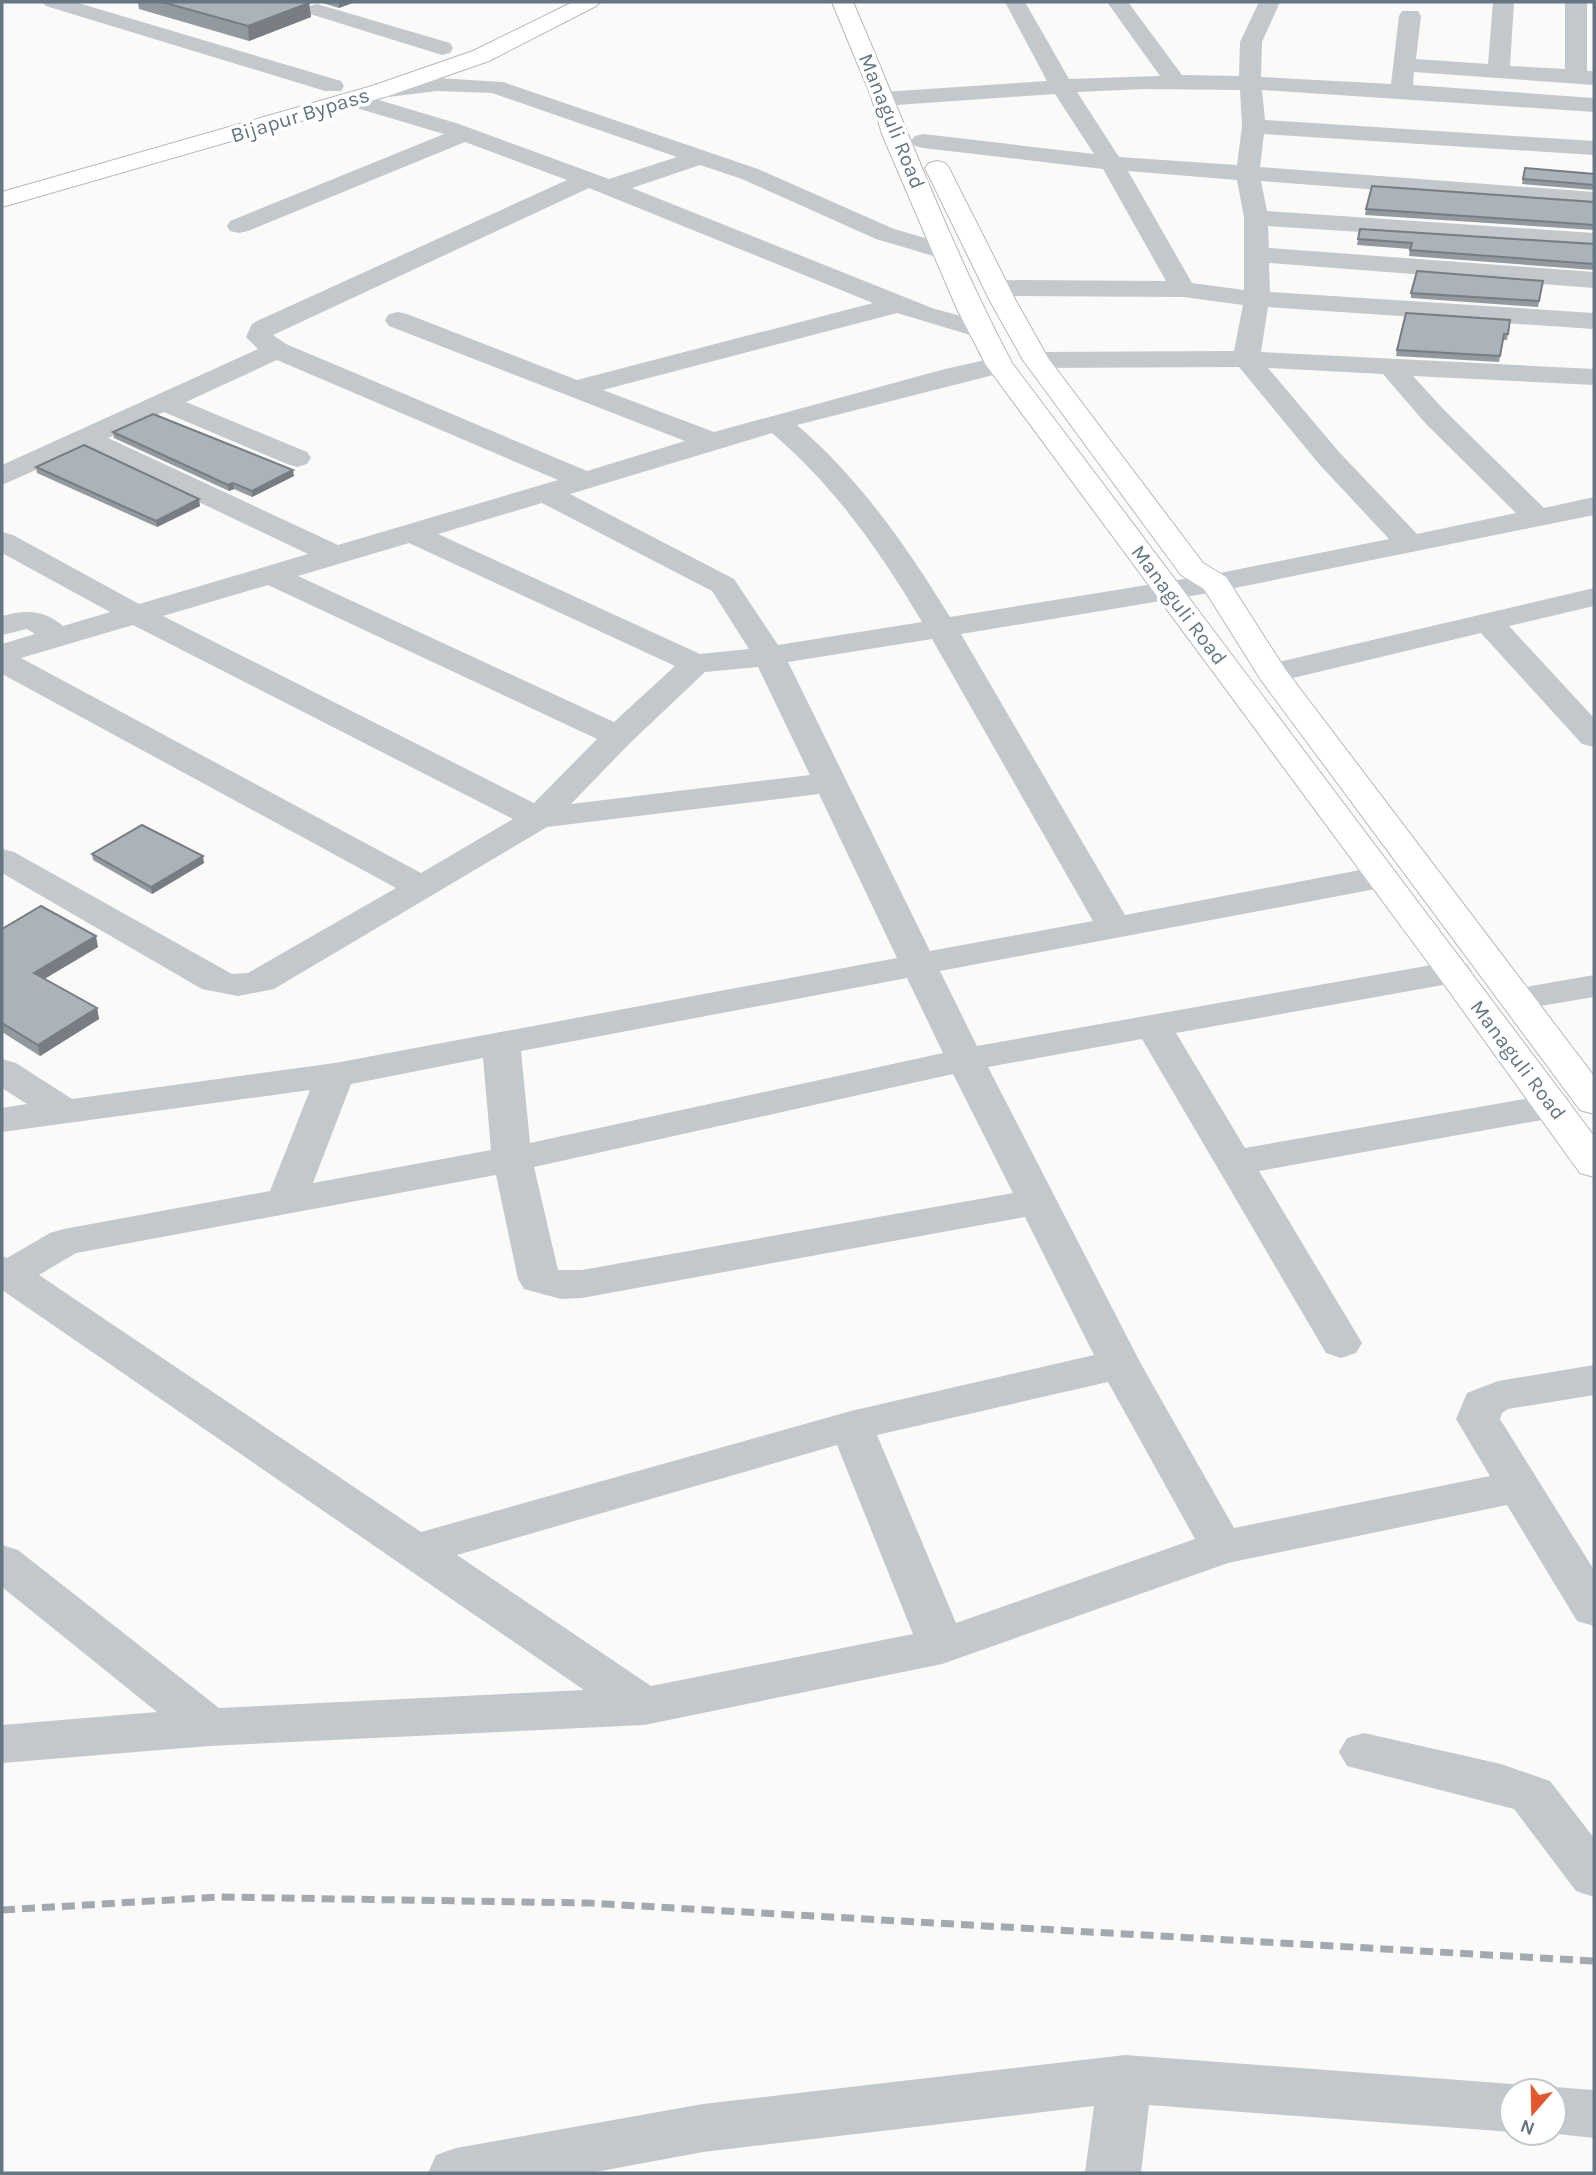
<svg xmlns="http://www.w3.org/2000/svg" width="1596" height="2175" viewBox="0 0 1596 2175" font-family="Karla,sans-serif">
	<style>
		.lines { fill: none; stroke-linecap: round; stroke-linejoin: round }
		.major-casing { stroke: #b5babe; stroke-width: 2 }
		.highway-casing { stroke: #b4b9bd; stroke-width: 2 }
		.minor { fill: #c3c8cc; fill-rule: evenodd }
		.major { fill: #fff; fill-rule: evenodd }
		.highway { fill: #fff; fill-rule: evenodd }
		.rail { stroke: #a2aab0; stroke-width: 7; stroke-dasharray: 13 7; stroke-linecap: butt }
		.wall { fill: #929a9f }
		.shaded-wall { fill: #777d82 }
		.building { fill: #aab3b9; stroke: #777d82; stroke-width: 2 }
		.labels { text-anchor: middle; stroke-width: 7; stroke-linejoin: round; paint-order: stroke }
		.far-street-label { font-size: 21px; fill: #657683; stroke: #fff }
	</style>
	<rect width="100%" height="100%" fill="#fafaf8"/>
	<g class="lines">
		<defs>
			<path id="major" d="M 832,2 L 853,2 C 905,123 950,246 1012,363 L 1594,1136 L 1594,1177 L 1580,1173 L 1441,980 L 986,365 L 957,309 L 882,134 L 871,96 Z
				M 937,161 L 945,163 L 949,168 L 1016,301 L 1048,358 L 1203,563 L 1226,577 L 1285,669 L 1594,1076 L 1594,1114 L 1580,1110 L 1261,680 L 1204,589 L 1181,575 L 1023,360 L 990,301 L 925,168 L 929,163 Z"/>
			<path id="highway" d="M 573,2 L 600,2 L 596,6 L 489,61 L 388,96 L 2,207 L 2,192 L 372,86 L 473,51 Z"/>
		</defs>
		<use href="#major" class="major-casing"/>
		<use href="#highway" class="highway-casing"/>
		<path class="minor" d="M 42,2 L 75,2 L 341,81 L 344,86 L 341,91 L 325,91 L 46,6 Z
			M 1005,2 L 1025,2 L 1069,79 L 1160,76 L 1107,2 L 1128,2 L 1182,75 L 1239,76 L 1240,42 L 1259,2 L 1280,2 L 1262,42 L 1261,77 L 1391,84 L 1399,16 L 1402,11 L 1418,11 L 1421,16 L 1416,59 L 1488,64 L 1493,2 L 1514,2 L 1510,66 L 1565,69 L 1565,2 L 1587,2 L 1587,71 L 1594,71 L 1594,85 L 1414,72 L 1413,85 L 1594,98 L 1594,112 L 1262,90 L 1265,120 L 1594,141 L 1594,155 L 1264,134 L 1260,167 L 1594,192 L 1594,206 L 1261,181 L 1267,211 L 1594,233 L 1594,247 L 1268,226 L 1269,248 L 1594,272 L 1594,288 L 1269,263 L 1270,292 L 1594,313 L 1594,329 L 1268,307 L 1261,352 L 1594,369 L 1594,385 L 1413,376 L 1446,412 L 1544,508 L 1594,497 L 1594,515 L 1215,592 L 961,634 L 1125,915 L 1381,866 L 1393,870 L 1399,877 L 1393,884 L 1381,888 L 940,971 L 977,1046 L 1454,961 L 1467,964 L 1472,972 L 1467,980 L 1454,983 L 1176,1033 L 1245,1148 L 1553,1094 L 1567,1097 L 1572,1106 L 1567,1115 L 1553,1118 L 1259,1171 L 1362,1343 L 1356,1353 L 1341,1358 L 1326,1353 L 1142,1039 L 988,1067 L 1141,1364 L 1234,1528 L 1490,1476 L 1456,1419 L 1467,1393 L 1498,1381 L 1594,1365 L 1594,1395 L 1508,1409 L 1502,1413 L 1500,1419 L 1594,1570 L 1594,1626 L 1577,1621 L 1507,1505 L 1228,1563 L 942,1664 L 644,1725 L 209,1746 L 2,1763 L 2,1725 L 157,1712 L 2,1587 L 2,1545 L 18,1550 L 219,1708 L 584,1690 L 2,1290 L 2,1256 L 7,1258 L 50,1233 L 64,1229 L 270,1191 L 310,1090 L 2,1132 L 2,1108 L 27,1104 L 2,1088 L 2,1059 L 16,1063 L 72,1099 L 335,1063 L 897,958 L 819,794 L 547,827 L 274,989 L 238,996 L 202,989 L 2,873 L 2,849 L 14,852 L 232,974 L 248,973 L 396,888 L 2,674 L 2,644 L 35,634 L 27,629 L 2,635 L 2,616 C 26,610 43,609 63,626 L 110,612 L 2,553 L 2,532 L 13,535 L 139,604 L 308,554 L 85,448 L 2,485 L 2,465 L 258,349 L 246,337 L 252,324 L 257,321 L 567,180 L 465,142 L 248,231 L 239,233 L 230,231 L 227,226 L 230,221 L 444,134 L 343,104 L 340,99 L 343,94 L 359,94 L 459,124 L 609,179 L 677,157 L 492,93 L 437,91 L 380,98 L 372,96 L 369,91 L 372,86 L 437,78 L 503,82 L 758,169 L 894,229 L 956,247 L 960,252 L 956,257 L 947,260 L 876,239 L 742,179 L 700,165 L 632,188 L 932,308 L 989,324 L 993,330 L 989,336 L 980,338 L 897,313 L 603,390 L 714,432 L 945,369 L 999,357 L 1009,359 L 1012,365 L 1009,371 L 797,425 C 860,479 907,547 950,617 L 1215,574 L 1389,539 L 1319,464 L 1239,367 L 1036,368 L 1027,366 L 1023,360 L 1027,354 L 1036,352 L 1234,351 L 1243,305 L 1183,297 L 996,296 L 987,293 L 983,288 L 987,283 L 996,280 L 1166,281 L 1103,169 L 923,148 L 915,146 L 911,141 L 915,136 L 923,134 L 1094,154 L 1055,94 L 883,106 L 875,104 L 872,99 L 875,94 L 883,92 L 1047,81 ZM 1143,89 L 1240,90 L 1242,126 L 1237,165 L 1119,157 L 1077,92 ZM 1128,171 L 1237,180 L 1244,218 L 1244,290 L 1192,283 ZM 589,188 L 873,303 L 577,380 L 407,314 L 398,312 L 389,314 L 385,320 L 389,326 L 685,441 L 587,471 L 286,344 L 273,335 ZM 277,360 L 558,480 L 338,545 L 108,438 L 164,412 L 287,464 L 297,467 L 307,464 L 311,458 L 307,452 L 186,402 ZM 1268,368 L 1383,374 L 1426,424 L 1516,513 L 1417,534 L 1339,452 ZM 772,433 C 835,487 880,551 922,622 L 778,645 L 734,579 L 570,494 ZM 542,503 L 712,591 L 749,649 L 700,654 L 438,534 ZM 409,543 L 675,666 L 614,722 L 298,576 ZM 268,585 L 597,739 L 534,803 L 163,616 ZM 133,625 L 513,819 L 421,873 L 21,658 ZM 932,639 L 1093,921 L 930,951 L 788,662 ZM 758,667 L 810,775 L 571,804 L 630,743 L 705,672 ZM 907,978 L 943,1053 L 530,1143 L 521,1051 ZM 483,1058 L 491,1150 L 313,1183 L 351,1084 ZM 953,1074 L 1013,1193 L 582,1270 L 558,1270 L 534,1167 ZM 496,1175 L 518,1279 L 524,1289 L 561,1299 L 582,1298 L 1025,1217 L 1094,1355 L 851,1411 L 421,1532 L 39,1275 L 76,1253 ZM 1108,1382 L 1195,1539 L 956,1623 L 877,1435 ZM 837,1445 L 913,1634 L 651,1686 L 457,1555 Z
			M 317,4 L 450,43 L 453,48 L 450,53 L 442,55 L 310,14 L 306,10 L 310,6 Z
			M 1594,588 L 1594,606 L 1509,626 L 1594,718 L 1594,747 L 1582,744 L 1481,633 L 1272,683 L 1261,680 L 1256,673 L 1261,666 Z
			M 1594,975 L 1594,997 L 1516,1010 L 1503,1007 L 1497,999 L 1503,991 Z
			M 1364,1733 L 1501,1764 L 1550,1781 L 1594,1838 L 1594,1897 L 1576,1891 L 1514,1809 L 1347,1766 L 1339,1752 L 1347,1738 Z
			M 1125,2055 L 1512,2084 L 1531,2091 L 1512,2091 L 1512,2132 L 1149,2105 L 1141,2173 L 1085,2173 L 1094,2106 L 703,2152 L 590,2173 L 428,2173 L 436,2155 L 456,2148 L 703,2104 Z
			M 1554,2087 L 1594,2090 L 1594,2138 L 1548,2133 L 1554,2133 L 1554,2091 L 1543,2091 Z"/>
		<use href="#major" class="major"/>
		<use href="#highway" class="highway"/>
		<path class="rail" d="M 2,1910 L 219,1897 L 588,1903 L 1594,1961"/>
	</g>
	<path class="wall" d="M 138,2 L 317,2 L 309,3 L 311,17 L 249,41 L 139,9 Z
		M 319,2 L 355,2 L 339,8 Z
		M 1525,168 L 1594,174 L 1594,190 L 1522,184 Z
		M 1594,202 L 1594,230 L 1365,215 L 1366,209 Z
		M 1358,239 L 1594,244 L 1594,270 L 1409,256 L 1410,249 L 1357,245 Z
		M 1543,281 L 1538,307 L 1411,298 L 1411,293 Z
		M 1510,320 L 1507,340 L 1503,340 L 1499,362 L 1396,356 L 1397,350 Z
		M 113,432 L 294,476 L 252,497 L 234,489 L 229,491 L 114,438 Z
		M 36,467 L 200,506 L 157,527 L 37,473 Z
		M 92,854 L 204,863 L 152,894 L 93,860 Z
		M 2,929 L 98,947 L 44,979 L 97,1008 L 99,1019 L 40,1056 L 2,1032 Z"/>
	<path class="shaded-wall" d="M 303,2 L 317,2 L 309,3 L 311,17 L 249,41 L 248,26 Z
		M 339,2 L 355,2 L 339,8 Z
		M 293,470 L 294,476 L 252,497 L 252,491 Z
		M 233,483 L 234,489 L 229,491 L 228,485 Z
		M 199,499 L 200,506 L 157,527 L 156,521 Z
		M 203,856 L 204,863 L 152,894 L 151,887 Z
		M 96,936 L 98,947 L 36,984 L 34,973 Z
		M 97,1008 L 99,1019 L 40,1056 L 38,1045 Z"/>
	<path class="building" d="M 162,2 L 308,2 L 309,3 L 248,26 Z
		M 1525,168 L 1594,174 L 1594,185 L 1523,179 Z
		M 1372,186 L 1594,202 L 1594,225 L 1366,209 Z
		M 1360,229 L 1594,244 L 1594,264 L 1410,250 L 1412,243 L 1358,239 Z
		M 1417,271 L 1543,281 L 1539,301 L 1411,293 Z
		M 1406,313 L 1510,320 L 1508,334 L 1504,334 L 1500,356 L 1397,350 Z
		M 153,414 L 293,470 L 252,491 L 233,483 L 228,485 L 113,432 Z
		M 84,445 L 199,499 L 156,521 L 36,467 Z
		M 142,825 L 203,856 L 151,887 L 92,854 Z
		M 41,906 L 96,936 L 34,973 L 97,1008 L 38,1045 L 2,1023 L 2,929 Z"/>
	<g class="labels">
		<g class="far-street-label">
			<text transform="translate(300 115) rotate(-17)" y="7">Bijapur Bypass</text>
			<text transform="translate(892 121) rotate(68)" y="7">Managuli Road</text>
			<text transform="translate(1179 605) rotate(53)" y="7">Managuli Road</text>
			<text transform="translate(1518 1060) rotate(53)" y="7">Managuli Road</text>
		</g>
	</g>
	<rect width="1596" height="2175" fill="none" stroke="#657683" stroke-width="7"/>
	<g transform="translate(1533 2112) rotate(200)"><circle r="33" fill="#ffffff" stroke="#c1c8cd" stroke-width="2"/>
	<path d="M0-5L12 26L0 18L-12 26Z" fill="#e4572e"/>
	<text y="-10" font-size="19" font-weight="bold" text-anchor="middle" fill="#657683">N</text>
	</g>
</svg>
